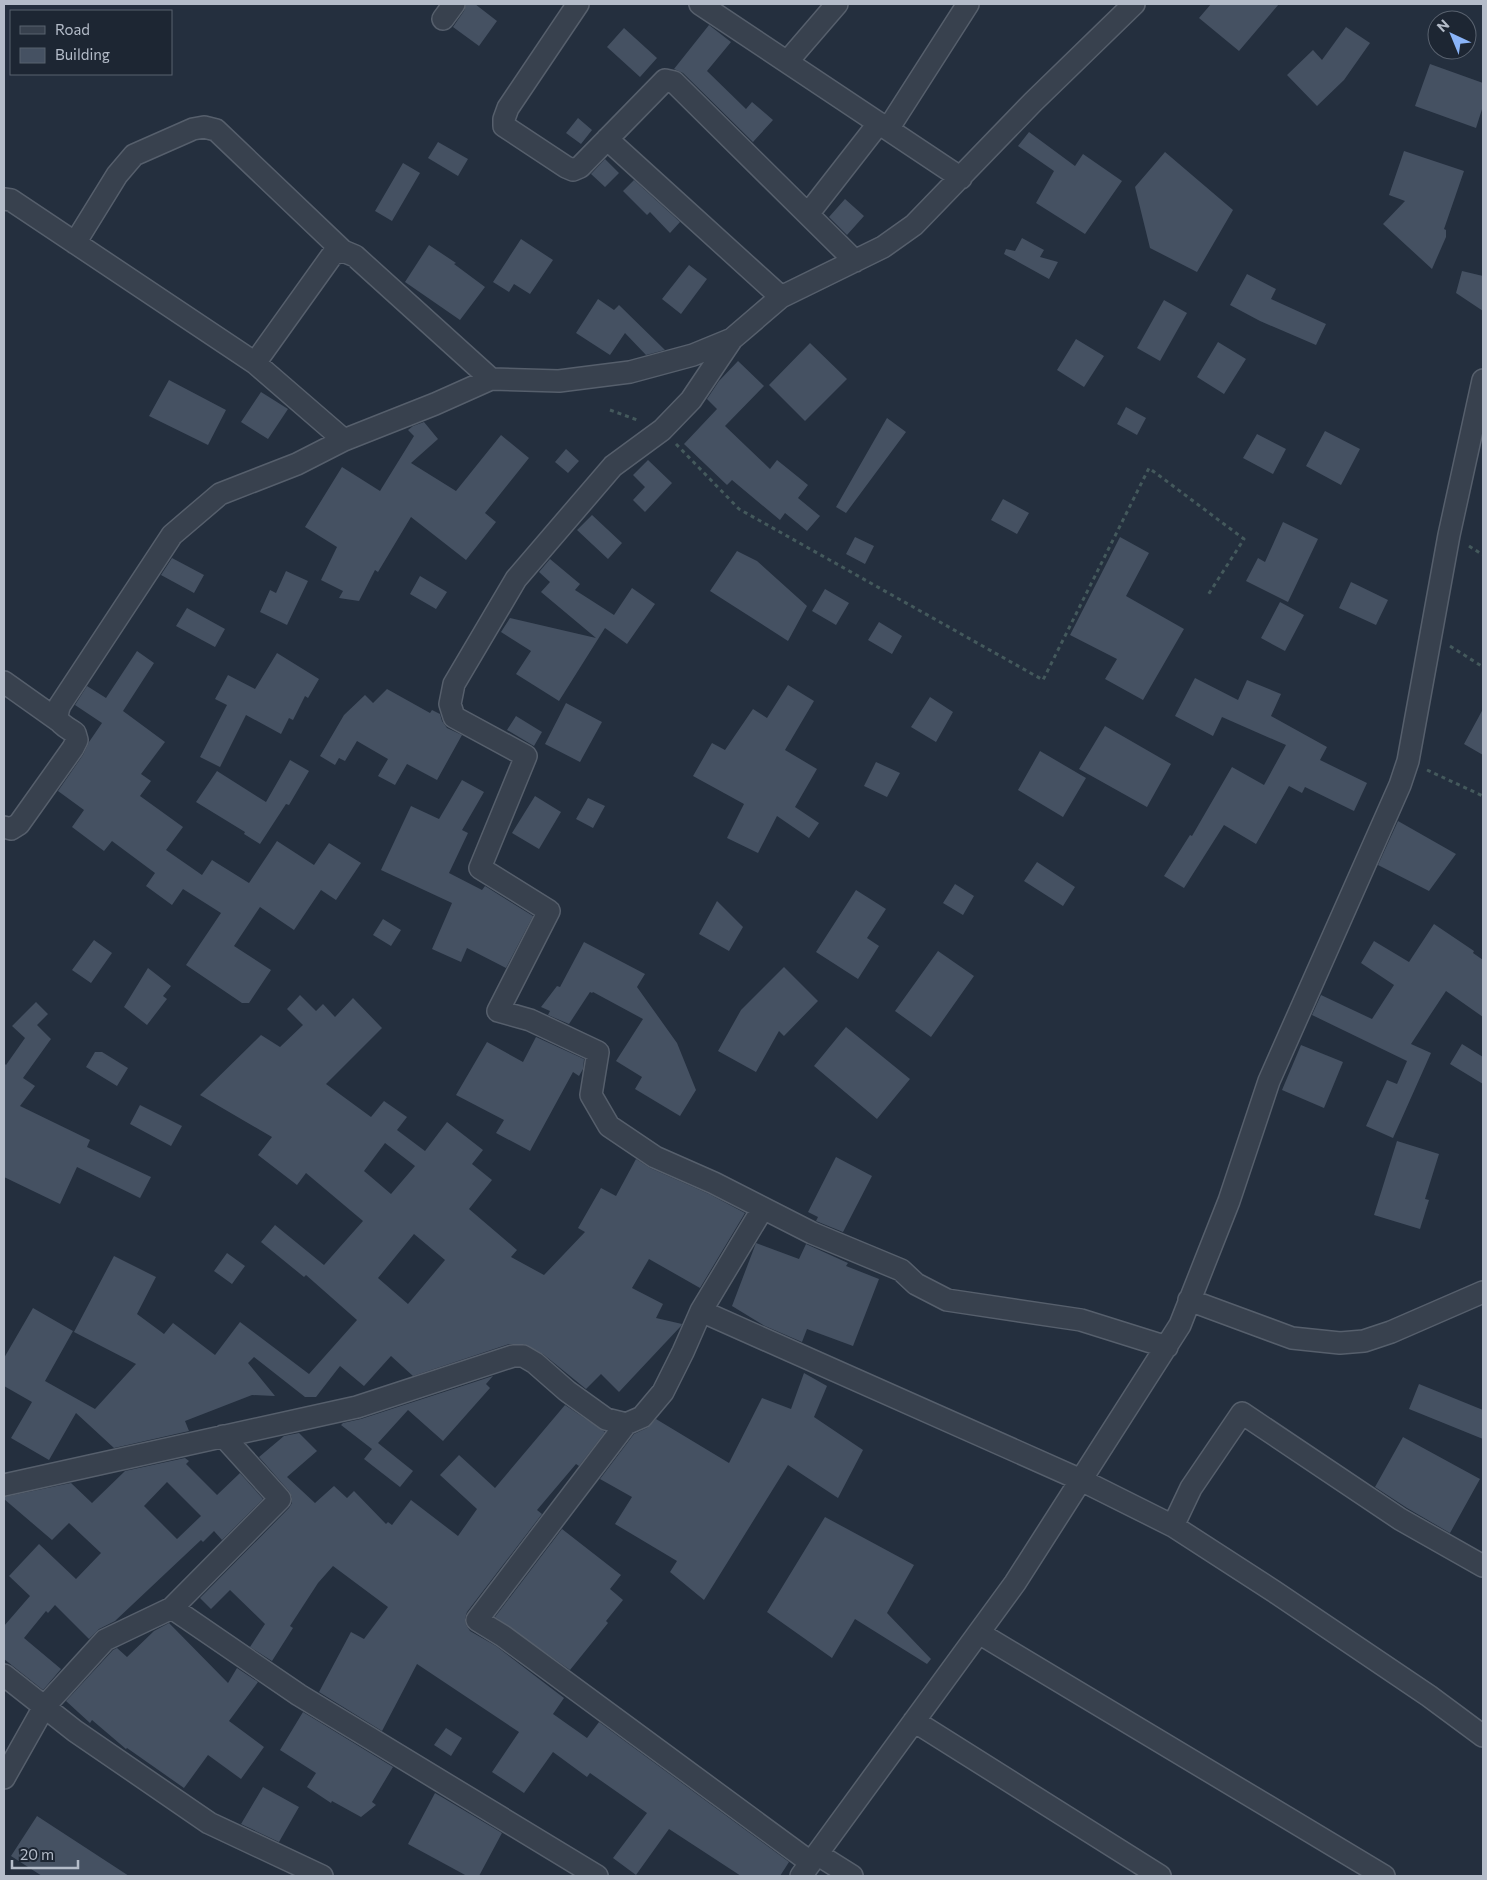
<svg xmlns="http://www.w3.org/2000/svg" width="1487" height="1880" viewBox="0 0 1487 1880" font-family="Commissioner,sans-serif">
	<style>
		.building { fill: #455162; fill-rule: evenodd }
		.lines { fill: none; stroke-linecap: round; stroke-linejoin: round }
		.minor-casing { stroke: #565f6c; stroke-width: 24 }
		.path { stroke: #44595c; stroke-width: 3; stroke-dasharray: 4 4; stroke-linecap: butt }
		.minor { stroke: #38414e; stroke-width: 21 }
	</style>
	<rect width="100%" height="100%" fill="#242f3e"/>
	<path class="building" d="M 466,4 L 475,4 L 497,21 L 479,46 L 453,27 L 464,11 Z
		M 1211,4 L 1279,4 L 1239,51 L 1199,18 Z
		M 709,25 L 731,42 L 707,71 L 746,109 L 752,102 L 773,120 L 753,142 L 683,73 L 674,69 Z
		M 1346,27 L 1370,43 L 1344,80 L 1317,106 L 1287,75 L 1313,50 L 1322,60 Z
		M 624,28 L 657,58 L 640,77 L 607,47 Z
		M 1430,64 L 1483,83 L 1483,106 L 1476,128 L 1415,106 Z
		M 578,118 L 592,130 L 581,144 L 566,133 Z
		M 1029,132 L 1075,166 L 1083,154 L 1122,181 L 1085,234 L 1036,203 L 1054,171 L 1018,146 Z
		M 438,142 L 468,159 L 458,176 L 428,158 Z
		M 1404,151 L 1464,171 L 1444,229 L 1446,230 L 1446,237 L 1432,269 L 1383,224 L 1405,201 L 1389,195 Z
		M 1165,152 L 1233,210 L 1197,272 L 1150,248 L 1135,187 Z
		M 605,159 L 619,173 L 605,187 L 591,174 Z
		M 403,163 L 420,173 L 392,221 L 375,211 Z
		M 634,180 L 680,222 L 670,233 L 650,212 L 647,215 L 623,191 Z
		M 845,199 L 864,216 L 847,235 L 829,217 Z
		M 1022,238 L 1044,250 L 1040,257 L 1058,262 L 1049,279 L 1004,254 L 1006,249 L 1015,251 Z
		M 521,239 L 553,260 L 530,294 L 514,284 L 509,292 L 493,282 Z
		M 429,245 L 456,263 L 454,264 L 485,287 L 460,320 L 405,282 Z
		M 689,265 L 707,279 L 681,314 L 662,299 Z
		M 1462,271 L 1483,276 L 1483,311 L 1456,293 Z
		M 1247,274 L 1276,289 L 1271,299 L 1326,324 L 1316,345 L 1260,321 L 1230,305 Z
		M 598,299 L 614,310 L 619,305 L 665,350 L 646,355 L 625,333 L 610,355 L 576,333 Z
		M 1164,300 L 1187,313 L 1160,361 L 1137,348 Z
		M 1076,339 L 1104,356 L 1084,387 L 1057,370 Z
		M 1218,342 L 1246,359 L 1224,394 L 1197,377 Z
		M 810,343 L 847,379 L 805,421 L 769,385 Z
		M 738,361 L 764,386 L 725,426 L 770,469 L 777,460 L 808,485 L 798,498 L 820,516 L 807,531 L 785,513 L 780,520 L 732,480 L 727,485 L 684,444 L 717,409 L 707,399 L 719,381 Z
		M 169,380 L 226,410 L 208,445 L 149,416 Z
		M 261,392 L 288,409 L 268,439 L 241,422 Z
		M 1126,407 L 1146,418 L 1137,435 L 1117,424 Z
		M 887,418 L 906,432 L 846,513 L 836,507 Z
		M 424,422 L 438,439 L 411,463 L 456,491 L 501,435 L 529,458 L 485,513 L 496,522 L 466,560 L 411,517 L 378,572 L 375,570 L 359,601 L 339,598 L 343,591 L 321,580 L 337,547 L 305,527 L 342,467 L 380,491 L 414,436 L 408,430 L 413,426 Z
		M 1325,431 L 1360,449 L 1341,485 L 1306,466 Z
		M 1257,434 L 1286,449 L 1273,474 L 1243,458 Z
		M 566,449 L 579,461 L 568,473 L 555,462 Z
		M 648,460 L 672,483 L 645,512 L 633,500 L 645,487 L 633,475 Z
		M 1003,499 L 1029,513 L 1017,534 L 991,520 Z
		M 592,515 L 622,543 L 608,559 L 577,530 Z
		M 1283,522 L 1318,539 L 1288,602 L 1246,581 L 1258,558 L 1265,562 Z
		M 855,537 L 874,546 L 865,564 L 846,554 Z
		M 1120,537 L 1149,553 L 1126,596 L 1184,629 L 1143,700 L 1105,679 L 1117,659 L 1070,635 Z
		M 737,551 L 757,561 L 807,606 L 788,641 L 710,591 Z
		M 172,558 L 204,575 L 194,593 L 161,575 Z
		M 550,559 L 580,584 L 575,590 L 614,615 L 632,588 L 655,604 L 627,644 L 605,628 L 559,701 L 516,674 L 531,651 L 501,632 L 510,618 L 596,638 L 541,592 L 550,582 L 539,572 Z
		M 286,571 L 308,581 L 287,625 L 260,612 L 270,590 L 276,593 Z
		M 420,576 L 447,592 L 436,609 L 410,594 Z
		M 1351,582 L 1388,600 L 1376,625 L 1339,608 Z
		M 825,589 L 849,603 L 836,625 L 812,611 Z
		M 1280,602 L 1304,615 L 1285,651 L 1261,638 Z
		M 187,608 L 225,629 L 215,647 L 176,626 Z
		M 879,622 L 902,636 L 892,654 L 868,640 Z
		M 137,651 L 154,663 L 123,711 L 165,742 L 141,774 L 151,781 L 140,796 L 183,827 L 166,850 L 202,875 L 212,860 L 249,883 L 277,841 L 314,865 L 329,843 L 361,863 L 336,900 L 321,890 L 294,930 L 260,907 L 234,946 L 271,970 L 249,1003 L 242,1003 L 186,965 L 221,913 L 183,889 L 172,905 L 146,886 L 155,873 L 112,841 L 104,851 L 72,827 L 84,810 L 58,791 L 83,755 L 89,742 L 102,723 L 75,705 L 87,686 L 106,698 Z
		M 277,653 L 319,679 L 308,698 L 305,696 L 293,720 L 289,718 L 281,734 L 246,715 L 220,767 L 200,757 L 227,705 L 215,699 L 228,675 L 255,689 Z
		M 1195,678 L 1238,700 L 1247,680 L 1281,694 L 1271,716 L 1327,747 L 1320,760 L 1367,783 L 1354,811 L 1305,787 L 1302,793 L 1289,786 L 1256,844 L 1224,825 L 1184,888 L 1164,876 L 1190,835 L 1192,836 L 1232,767 L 1264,785 L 1286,745 L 1222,717 L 1213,736 L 1175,716 Z
		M 788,685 L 814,701 L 785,750 L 817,769 L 795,807 L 819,823 L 809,838 L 777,816 L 758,853 L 727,838 L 744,804 L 693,776 L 712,743 L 725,750 L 753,709 L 767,718 Z
		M 387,689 L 430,713 L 432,710 L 440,714 L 442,721 L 447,728 L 462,735 L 437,780 L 407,764 L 395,785 L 378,776 L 388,759 L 357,741 L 345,761 L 339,758 L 335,765 L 320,756 L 344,715 L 365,695 L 373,703 Z
		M 930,697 L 953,712 L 936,742 L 911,727 Z
		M 566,703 L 602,722 L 580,762 L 545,744 Z
		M 1483,709 L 1483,755 L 1464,744 Z
		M 516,716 L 542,732 L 534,746 L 507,730 Z
		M 1105,726 L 1171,764 L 1147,807 L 1079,769 Z
		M 1040,751 L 1086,778 L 1063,817 L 1018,790 Z
		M 290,760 L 309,771 L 289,805 L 286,804 L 260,844 L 244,834 L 245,832 L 196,802 L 217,771 L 266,802 Z
		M 876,762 L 900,773 L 887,797 L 864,786 Z
		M 462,780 L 484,792 L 462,830 L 468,833 L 449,873 L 482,890 L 485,886 L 533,916 L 506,968 L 467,948 L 461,962 L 432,949 L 452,903 L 381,870 L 411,806 L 439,819 Z
		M 535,796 L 561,812 L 539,849 L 512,833 Z
		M 588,798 L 605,806 L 593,828 L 576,819 Z
		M 1398,821 L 1456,854 L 1429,891 L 1378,865 Z
		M 1037,862 L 1075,887 L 1063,906 L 1024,881 Z
		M 955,884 L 974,896 L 963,915 L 943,903 Z
		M 856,890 L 886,909 L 867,938 L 879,946 L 858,979 L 816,952 Z
		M 717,901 L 743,927 L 729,951 L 699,934 Z
		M 383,919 L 401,930 L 391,946 L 373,935 Z
		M 1434,924 L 1474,951 L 1473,953 L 1483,960 L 1483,1017 L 1446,991 L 1411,1044 L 1431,1053 L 1393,1138 L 1366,1126 L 1387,1080 L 1397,1084 L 1407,1061 L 1312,1015 L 1321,995 L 1372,1019 L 1394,985 L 1361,963 L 1374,941 L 1409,962 Z
		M 94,940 L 112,953 L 91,983 L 72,970 Z
		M 584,942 L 645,974 L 637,987 L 677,1043 L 696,1090 L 680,1116 L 635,1089 L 642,1077 L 616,1061 L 643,1019 L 593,992 L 592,993 L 590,992 L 569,1024 L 548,1015 L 550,1011 L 541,1007 L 557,986 L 560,987 Z
		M 938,951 L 974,976 L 931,1037 L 895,1011 Z
		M 784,967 L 818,1001 L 784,1036 L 779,1031 L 756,1072 L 718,1051 L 741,1010 Z
		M 148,968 L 171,986 L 163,996 L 167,999 L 147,1025 L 124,1007 Z
		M 300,995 L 316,1011 L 323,1004 L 335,1017 L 353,998 L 382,1028 L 326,1084 L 371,1117 L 384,1101 L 407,1117 L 397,1130 L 425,1151 L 447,1122 L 483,1150 L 472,1164 L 492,1180 L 469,1209 L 517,1250 L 511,1257 L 544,1275 L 585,1232 L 578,1228 L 601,1188 L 616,1196 L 636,1159 L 650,1168 L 709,1194 L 745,1213 L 700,1288 L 649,1259 L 632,1288 L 663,1304 L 656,1318 L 682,1324 L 681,1326 L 619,1392 L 601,1374 L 586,1389 L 543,1354 L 523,1344 L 509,1344 L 413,1376 L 391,1356 L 364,1386 L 340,1366 L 316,1397 L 305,1397 L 254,1357 L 248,1363 L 275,1396 L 252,1395 L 185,1421 L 189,1431 L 114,1448 L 76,1413 L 49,1460 L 11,1438 L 32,1402 L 4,1386 L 4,1358 L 33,1308 L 73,1331 L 45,1381 L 95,1409 L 136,1364 L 74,1332 L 114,1256 L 156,1277 L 137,1314 L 164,1334 L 173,1323 L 215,1355 L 240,1322 L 309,1374 L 357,1320 L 306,1275 L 304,1277 L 261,1242 L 275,1225 L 324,1265 L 363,1221 L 306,1173 L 297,1185 L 258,1155 L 272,1137 L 200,1095 L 261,1035 L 280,1047 L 303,1025 L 287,1009 ZM 385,1143 L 415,1166 L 391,1194 L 364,1171 ZM 414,1234 L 445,1260 L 408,1304 L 378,1278 Z
		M 36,1002 L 48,1014 L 37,1025 L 51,1039 L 23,1078 L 35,1086 L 20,1106 L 90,1140 L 87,1147 L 151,1177 L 140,1198 L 77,1167 L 60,1204 L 4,1177 L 4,1063 L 6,1065 L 25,1038 L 12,1026 Z
		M 846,1027 L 910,1079 L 877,1119 L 814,1066 Z
		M 536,1037 L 584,1059 L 583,1069 L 579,1076 L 573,1072 L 530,1151 L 496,1133 L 504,1120 L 456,1095 L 487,1042 L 523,1062 Z
		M 1462,1044 L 1483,1057 L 1483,1084 L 1450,1064 Z
		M 1301,1045 L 1343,1062 L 1324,1108 L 1282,1090 Z
		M 95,1052 L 102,1052 L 128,1068 L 117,1086 L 86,1067 Z
		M 140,1105 L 182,1126 L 171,1146 L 130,1124 Z
		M 1397,1141 L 1439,1154 L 1425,1199 L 1429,1200 L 1420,1229 L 1374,1215 Z
		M 836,1157 L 872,1176 L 843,1232 L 816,1221 L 818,1217 L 808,1212 Z
		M 756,1243 L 799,1259 L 806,1244 L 848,1263 L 846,1266 L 879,1279 L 853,1346 L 807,1329 L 802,1342 L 765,1326 L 732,1306 Z
		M 227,1253 L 245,1266 L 232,1284 L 214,1271 Z
		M 804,1373 L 827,1386 L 814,1417 L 863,1450 L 838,1498 L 788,1465 L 704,1600 L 670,1572 L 677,1561 L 615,1524 L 632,1497 L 600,1479 L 634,1434 L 647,1428 L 656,1419 L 729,1463 L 762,1398 L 791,1409 Z
		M 493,1376 L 486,1384 L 490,1388 L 443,1441 L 408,1410 L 378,1443 L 413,1471 L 400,1487 L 364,1459 L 372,1449 L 341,1425 L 343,1423 L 361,1419 Z
		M 1419,1384 L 1483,1410 L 1483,1439 L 1409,1409 Z
		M 565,1405 L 605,1432 L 579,1466 L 576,1464 L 537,1510 L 542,1514 L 467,1612 L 465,1618 L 466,1625 L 470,1631 L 496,1646 L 564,1698 L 553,1714 L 587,1738 L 599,1722 L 789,1862 L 780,1876 L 741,1876 L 669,1829 L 636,1875 L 613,1858 L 647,1813 L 590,1773 L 587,1777 L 553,1752 L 524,1793 L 492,1772 L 519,1732 L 417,1664 L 382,1731 L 319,1692 L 351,1632 L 364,1639 L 388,1607 L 333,1566 L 318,1583 L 290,1626 L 293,1628 L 272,1661 L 250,1647 L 265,1624 L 230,1590 L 211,1609 L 200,1598 L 289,1508 L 292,1503 L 292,1497 L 289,1491 L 259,1457 L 284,1436 L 299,1433 L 317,1451 L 287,1477 L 315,1503 L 334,1486 L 347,1498 L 354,1491 L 386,1524 L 388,1522 L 392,1525 L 411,1500 L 458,1536 L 477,1509 L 440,1475 L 459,1455 L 495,1488 Z
		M 1403,1437 L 1480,1479 L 1450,1533 L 1407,1508 L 1375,1487 Z
		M 185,1458 L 189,1461 L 186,1464 L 217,1495 L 240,1473 L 263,1499 L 222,1540 L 214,1531 L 203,1542 L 201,1540 L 115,1621 L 99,1629 L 89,1639 L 55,1605 L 48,1613 L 46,1611 L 24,1638 L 61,1669 L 43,1690 L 4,1659 L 4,1626 L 30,1596 L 9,1576 L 39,1544 L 76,1579 L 101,1553 L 69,1523 L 52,1540 L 4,1499 L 4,1497 L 71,1483 L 92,1503 L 125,1471 ZM 167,1482 L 201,1516 L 177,1539 L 144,1506 Z
		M 825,1517 L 914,1565 L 887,1613 L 931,1659 L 927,1664 L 855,1619 L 832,1658 L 767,1612 Z
		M 562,1529 L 621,1575 L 610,1589 L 623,1600 L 606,1621 L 608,1623 L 570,1670 L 495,1617 Z
		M 169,1623 L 228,1683 L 237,1668 L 258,1682 L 229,1721 L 264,1747 L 241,1779 L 208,1755 L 184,1788 L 127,1748 L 126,1749 L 92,1720 L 90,1723 L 66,1701 L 113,1650 L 117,1648 L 127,1657 L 154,1631 Z
		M 303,1712 L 393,1767 L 372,1802 L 376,1805 L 361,1817 L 332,1801 L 331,1803 L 307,1787 L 316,1773 L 280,1750 Z
		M 446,1728 L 462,1738 L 451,1756 L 434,1745 Z
		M 263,1787 L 299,1807 L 279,1842 L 241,1824 Z
		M 435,1793 L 502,1833 L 479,1876 L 467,1876 L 408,1844 Z
		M 37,1816 L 129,1876 L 42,1876 L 11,1856 Z"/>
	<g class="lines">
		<defs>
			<path id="minor" d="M 578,4 L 508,108 L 504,119 L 504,126 L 566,167 L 573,170 L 580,167 L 665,80 L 674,82 L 855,261
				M 700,4 L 961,178
				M 443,19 L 454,4
				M 787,62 L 837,4
				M 888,129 L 968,4
				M 607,139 L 781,297
				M 4,199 L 11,200 L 255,363 L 344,440
				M 808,214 L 879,123
				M 75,243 L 117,175 L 134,155 L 193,129 L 204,127 L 216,130 L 343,251
				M 732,339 L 691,400 L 662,430 L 613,466 L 516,579 L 454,684 L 450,704 L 454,717 L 526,756 L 480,868 L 549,911 L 498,1011 L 530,1020 L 598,1052 L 591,1095 L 609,1126 L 655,1157 L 714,1183 L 812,1233 L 901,1270 L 916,1284 L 947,1300 L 1081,1320 L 1167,1347
				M 255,363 L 333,254 L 343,251 L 355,256 L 491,379
				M 4,682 L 59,721
				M 4,827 L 11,829 L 19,824 L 73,748 L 77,740 L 75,733 C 62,724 53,722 60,705 L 172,535 L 220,494 L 297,464 L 344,440 L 435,404 L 491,379 L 559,381 L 630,372 L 693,355 L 732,339 L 781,297 L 883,247 L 914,225 L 1033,102 L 1134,4
				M 1189,1300 L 1292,1338 L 1340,1343 L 1364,1341 L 1391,1332 L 1483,1292
				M 701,1311 L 1081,1480 L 1173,1526 L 1275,1592 L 1429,1696 L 1483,1736
				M 626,1424 L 477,1620 L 503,1636 L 810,1862
				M 4,1485 L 357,1407 L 513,1356 L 523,1356 L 535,1363 L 567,1391 L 606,1419 L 626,1424 L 642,1417 L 663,1392 L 683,1352 L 701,1311 L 763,1208
				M 1173,1526 L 1191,1488 L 1242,1413 L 1400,1519 L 1483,1566
				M 172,1608 L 299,1695 L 597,1876
				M 979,1633 L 1384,1876
				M 4,1675 L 75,1731 L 209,1823 L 322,1876
				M 914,1721 L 1160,1876
				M 4,1778 L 44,1707 L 105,1640 L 172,1608 L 280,1499 L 223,1436
				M 817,1854 L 852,1876
				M 801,1876 L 1015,1583 L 1180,1325 L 1229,1201 L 1269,1081 L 1400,785 L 1408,761 L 1449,535 L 1483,380"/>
		</defs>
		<use href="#minor" class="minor-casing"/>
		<path class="path" d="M 610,410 L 640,421
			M 676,444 L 739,509 L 1043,680 L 1149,468 L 1244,539 L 1208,595
			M 1469,546 L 1483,555
			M 1450,646 L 1483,667
			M 1427,770 L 1483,796"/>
		<use href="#minor" class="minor"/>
	</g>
	<rect width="1487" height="1880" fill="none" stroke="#b4bcc9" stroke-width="10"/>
	<rect x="10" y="10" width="162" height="65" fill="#1d2633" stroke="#59626f"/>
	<rect x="20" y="26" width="25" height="8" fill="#38414e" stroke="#59626f"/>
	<text x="55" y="35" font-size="15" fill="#b4bcc9">Road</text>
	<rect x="20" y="48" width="25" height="15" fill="#455162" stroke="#59626f"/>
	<text x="55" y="60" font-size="15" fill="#b4bcc9">Building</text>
	<g transform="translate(1452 35) rotate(316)"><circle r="24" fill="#1d2633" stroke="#59626f"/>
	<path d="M0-4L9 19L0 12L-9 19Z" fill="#8ab4f8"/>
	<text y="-8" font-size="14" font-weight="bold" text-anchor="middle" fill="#b4bcc9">N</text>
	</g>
	<path d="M12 1860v8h66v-8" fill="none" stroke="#b4bcc9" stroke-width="2.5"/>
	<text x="20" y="1860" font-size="15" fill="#b4bcc9" stroke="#1d2633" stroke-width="4" paint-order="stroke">20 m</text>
</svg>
